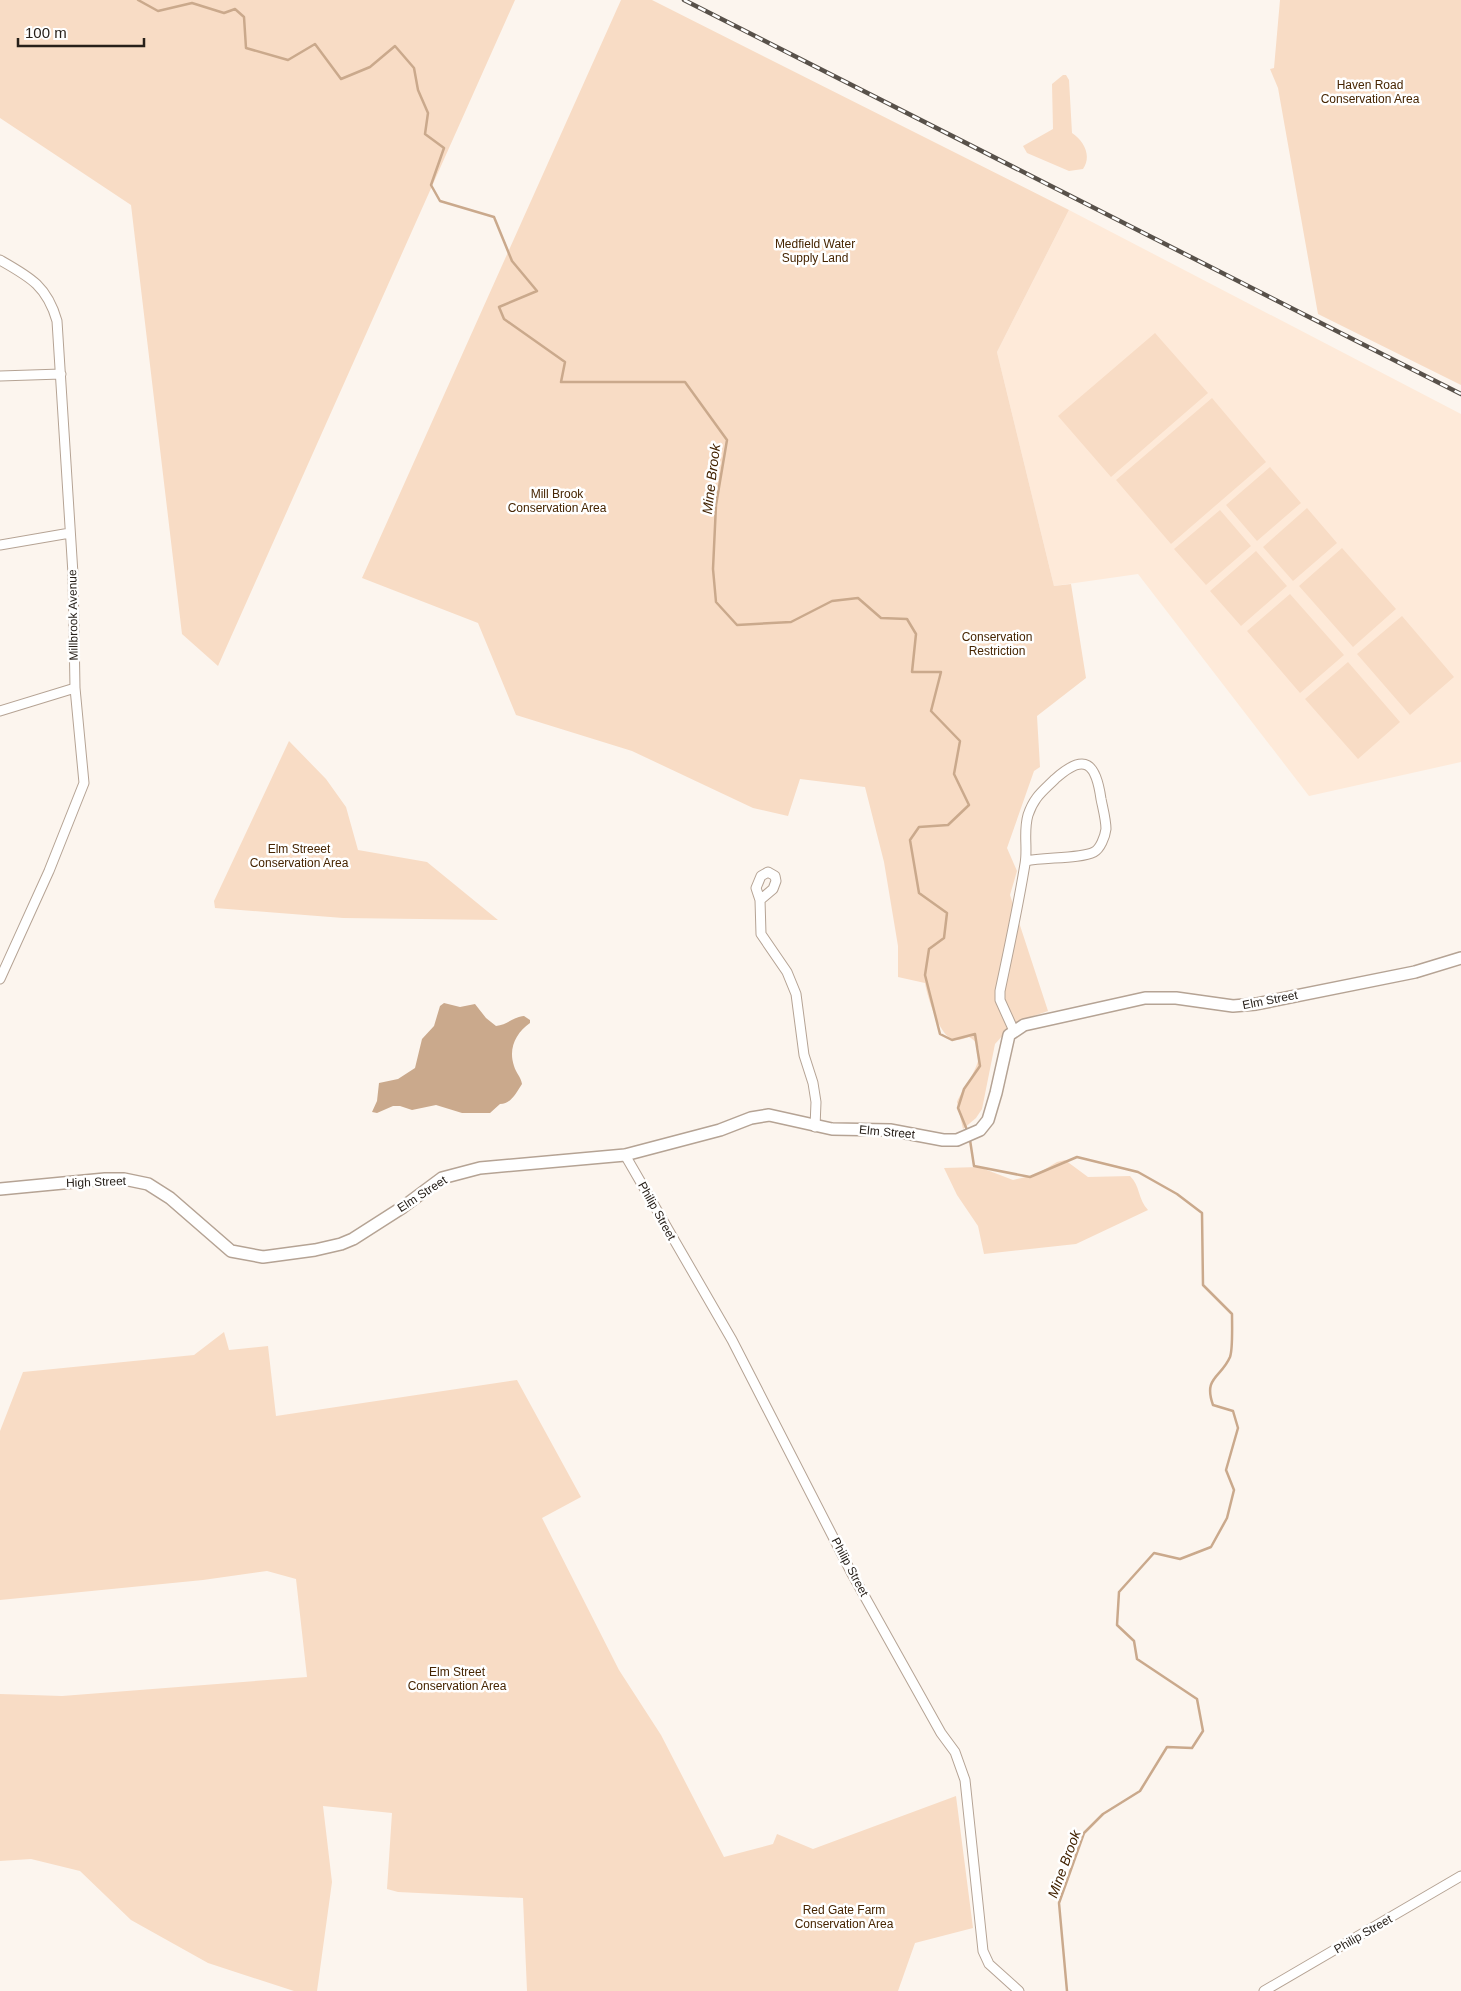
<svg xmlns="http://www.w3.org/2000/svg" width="1461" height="1991" viewBox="0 0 1461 1991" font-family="Arial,sans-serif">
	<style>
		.built { fill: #feead9 }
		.green { fill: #f8dcc5 }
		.water { fill: #caa98c }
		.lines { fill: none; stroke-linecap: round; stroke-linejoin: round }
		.stream { stroke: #caa98c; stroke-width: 2.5 }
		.minor-casing { stroke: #b5a394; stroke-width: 11 }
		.tertiary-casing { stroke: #b5a394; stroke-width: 14 }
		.minor { stroke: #fff; stroke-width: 9 }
		.tertiary { stroke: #fff; stroke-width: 11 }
		.rail-casing { stroke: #58514a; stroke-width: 4.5 }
		.rail { stroke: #fff; stroke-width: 2.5; stroke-dasharray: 8; stroke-linecap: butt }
		.labels { text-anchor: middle; stroke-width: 5; stroke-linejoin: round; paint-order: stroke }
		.park-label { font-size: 12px; fill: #462502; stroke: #fff }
		.street-label { font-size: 12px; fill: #27201a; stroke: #fff }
		.water-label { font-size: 14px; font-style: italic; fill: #422200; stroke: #fff }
	</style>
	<rect width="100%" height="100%" fill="#fcf5ee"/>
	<path class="built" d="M 1069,210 L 1461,414 L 1461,762 L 1309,796 L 1138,574 L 1054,586 L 997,352 Z"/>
	<path class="green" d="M 0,0 L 515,0 L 218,666 L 182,634 L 131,205 L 0,118 Z
		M 621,0 L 652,0 L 1069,210 L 997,352 L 1054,586 L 1071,584 L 1086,678 L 1037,716 L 1040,767 L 1034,771 L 1007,848 L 1017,871 L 1010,895 L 1048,1011 L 1014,1023 L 995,1044 L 982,1109 L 976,1118 L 963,1129 L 957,1102 C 964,1085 995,1051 969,1037 C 963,1039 955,1042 950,1038 C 938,1031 927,996 925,983 L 898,977 L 898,946 L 884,862 L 865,787 L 800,779 L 788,816 L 753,808 L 632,751 L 516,715 L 478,623 L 362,578 Z
		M 1280,0 L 1461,0 L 1461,385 L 1318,314 L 1278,88 L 1270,69 L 1274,68 Z
		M 1063,75 L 1066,75 L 1069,80 L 1072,133 C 1084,141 1092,156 1083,169 L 1069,171 L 1027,153 L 1023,146 L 1053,129 L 1052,84 Z
		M 1155,333 L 1208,393 L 1111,477 L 1058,416 Z
		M 1212,398 L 1266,462 L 1171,544 L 1116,480 Z
		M 1270,467 L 1301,503 L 1257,541 L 1226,505 Z
		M 1307,508 L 1337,543 L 1293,581 L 1263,547 Z
		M 1220,510 L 1251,546 L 1206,585 L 1174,549 Z
		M 1342,548 L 1396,609 L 1353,647 L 1299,586 Z
		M 1256,551 L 1287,586 L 1241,626 L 1210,591 Z
		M 1290,594 L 1344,655 L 1300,693 L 1247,631 Z
		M 1402,616 L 1454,677 L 1410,715 L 1357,654 Z
		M 1348,662 L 1400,722 L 1358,759 L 1305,699 Z
		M 289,741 L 326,779 L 346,807 L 358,850 L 427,862 L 498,920 L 343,918 L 215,908 L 214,901 Z
		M 1065,1160 L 1088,1177 L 1130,1176 C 1140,1185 1138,1200 1148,1210 L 1076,1244 L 984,1254 L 978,1226 L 957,1195 L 944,1168 L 979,1167 L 1013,1180 L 1035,1175 L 1057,1162 Z
		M 224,1332 L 229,1350 L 268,1346 L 276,1416 L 517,1380 L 581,1497 L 542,1518 L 619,1670 L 661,1735 L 724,1857 L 773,1844 L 777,1834 L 813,1849 L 956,1796 L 973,1928 L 915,1943 L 898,1991 L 527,1991 L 523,1898 L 398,1892 L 387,1889 L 392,1813 L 323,1806 L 332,1882 L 317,1991 L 294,1991 L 208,1963 L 131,1920 L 80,1871 L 31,1859 L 0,1861 L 0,1694 L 62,1696 L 307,1677 L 296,1579 L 267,1571 L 203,1580 L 0,1600 L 0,1431 L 23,1372 L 194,1355 Z"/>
	<path class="water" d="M 444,1003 L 460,1007 L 475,1004 L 486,1018 L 496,1026 C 507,1025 513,1017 524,1016 L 530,1020 L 530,1023 C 516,1033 508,1048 514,1066 C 516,1073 521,1077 522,1084 C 516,1093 511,1104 500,1104 L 490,1113 L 462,1113 L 436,1105 L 412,1110 L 400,1106 L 393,1106 L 377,1113 L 372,1112 L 377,1101 L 379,1083 L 398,1079 L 415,1068 L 422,1039 L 434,1026 L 440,1006 Z"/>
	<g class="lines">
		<path class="stream" d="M 138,0 L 158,11 L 192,3 L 224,13 L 235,9 L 244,17 L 246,48 L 288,60 L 315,44 L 341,79 L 370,67 L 395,46 L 414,68 L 418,90 L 428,113 L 425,134 L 444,148 L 431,185 L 440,201 L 494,217 L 512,261 L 537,291 L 499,307 L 504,319 L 565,362 L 561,382 L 685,382 L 727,440 L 716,505 L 713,569 L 716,602 L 737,625 L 791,622 L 832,601 L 858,598 L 881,618 L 907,619 L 916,634 L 912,672 L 941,672 L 931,711 L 960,741 L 954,774 L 969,805 L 948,825 L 919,827 L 910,840 L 919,893 L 947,913 L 944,938 L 929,949 L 925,975 L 940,1034 L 952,1040 L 975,1034 L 980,1066 L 964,1089 L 958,1108 L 967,1130
			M 970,1140 L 974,1166 L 1030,1177 L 1077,1157 L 1138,1172 L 1177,1194 L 1202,1213 L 1203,1285 L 1232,1314 C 1232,1325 1233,1349 1230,1357 C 1221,1378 1203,1377 1213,1405 L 1233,1411 L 1238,1428 L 1226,1470 L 1234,1490 L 1227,1518 L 1211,1547 L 1180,1559 L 1154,1553 L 1119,1592 L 1117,1625 L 1134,1641 L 1137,1659 L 1197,1699 L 1203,1731 L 1192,1748 L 1167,1747 L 1140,1791 L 1103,1814 L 1084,1833 L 1059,1903 L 1067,1991"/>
		<defs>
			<path id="minor" d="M 0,260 C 30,277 47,286 57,321 L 73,574 L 75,688 L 84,783 L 49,871 L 0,979
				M 0,376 L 61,374
				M 0,545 L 70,533
				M 0,711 L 75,688
				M 760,900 L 773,889 L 776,881 L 775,876 L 768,872 L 761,876 L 756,888 L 760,900 L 761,934 L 787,972 L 796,994 L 804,1055 L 813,1083 L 816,1102 L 815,1127
				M 1014,1031 L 1000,1000 L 1000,991 C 1009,949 1018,907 1025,864 C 1028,848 1023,832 1028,815 C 1034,797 1042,792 1055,779 C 1085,752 1096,763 1101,799 C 1103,809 1106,820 1106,829 C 1105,837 1100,849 1094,852 C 1080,859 1044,857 1026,861
				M 625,1155 L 732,1340 L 851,1572 L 941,1733 L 955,1752 L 965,1780 L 983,1951 L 989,1964 L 1019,1991
				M 1264,1991 L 1461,1876"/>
			<path id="tertiary" d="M 0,1189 L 105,1179 L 124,1179 L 148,1184 L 170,1198 L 231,1251 L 263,1257 L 315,1250 L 341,1244 L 353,1239 L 403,1207 L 442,1178 L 480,1168 L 625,1155 L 720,1130 L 751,1118 L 769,1115 L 832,1129 L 890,1130 L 943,1140 L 957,1140 L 980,1130 L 988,1120 L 996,1093 L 1009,1035 L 1024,1025 L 1145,998 L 1176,998 L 1233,1006 L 1256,1004 L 1415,972 L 1461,958"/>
		</defs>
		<use href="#minor" class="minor-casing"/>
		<use href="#tertiary" class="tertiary-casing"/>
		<use href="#minor" class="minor"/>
		<use href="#tertiary" class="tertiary"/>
		<defs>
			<path id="rail" d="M 684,0 L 1461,394"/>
		</defs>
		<use href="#rail" class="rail-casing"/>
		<use href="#rail" class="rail"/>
	</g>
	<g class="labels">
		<g class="park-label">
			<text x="1370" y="89">Haven Road<tspan x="1370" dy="14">Conservation Area</tspan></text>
			<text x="815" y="248">Medfield Water<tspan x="815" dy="14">Supply Land</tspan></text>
			<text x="557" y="498">Mill Brook<tspan x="557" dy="14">Conservation Area</tspan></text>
			<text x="997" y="641">Conservation<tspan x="997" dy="14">Restriction</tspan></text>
			<text x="299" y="853">Elm Streeet<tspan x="299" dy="14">Conservation Area</tspan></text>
			<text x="457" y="1676">Elm Street<tspan x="457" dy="14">Conservation Area</tspan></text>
			<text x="844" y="1914">Red Gate Farm<tspan x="844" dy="14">Conservation Area</tspan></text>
		</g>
		<g class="street-label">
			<text transform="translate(73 615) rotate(-91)" y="4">Millbrook Avenue</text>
			<text transform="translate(1270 1000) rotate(-11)" y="4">Elm Street</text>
			<text transform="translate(887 1132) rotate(5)" y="4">Elm Street</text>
			<text transform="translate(96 1182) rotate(-2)" y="4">High Street</text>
			<text transform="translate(422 1194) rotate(-33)" y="4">Elm Street</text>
			<text transform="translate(657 1211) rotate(61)" y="4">Philip Street</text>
			<text transform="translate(850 1567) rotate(62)" y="4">Philip Street</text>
			<text transform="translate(1363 1934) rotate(-30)" y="4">Philip Street</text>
		</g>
		<g class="water-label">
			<text transform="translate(711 479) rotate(-83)" y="5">Mine Brook</text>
			<text transform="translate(1064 1864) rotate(-70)" y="5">Mine Brook</text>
		</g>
	</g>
	<path d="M18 38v8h126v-8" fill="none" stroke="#27201a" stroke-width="2.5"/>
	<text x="25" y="38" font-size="15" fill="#27201a" stroke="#ffffff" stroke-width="4" paint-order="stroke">100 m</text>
</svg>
